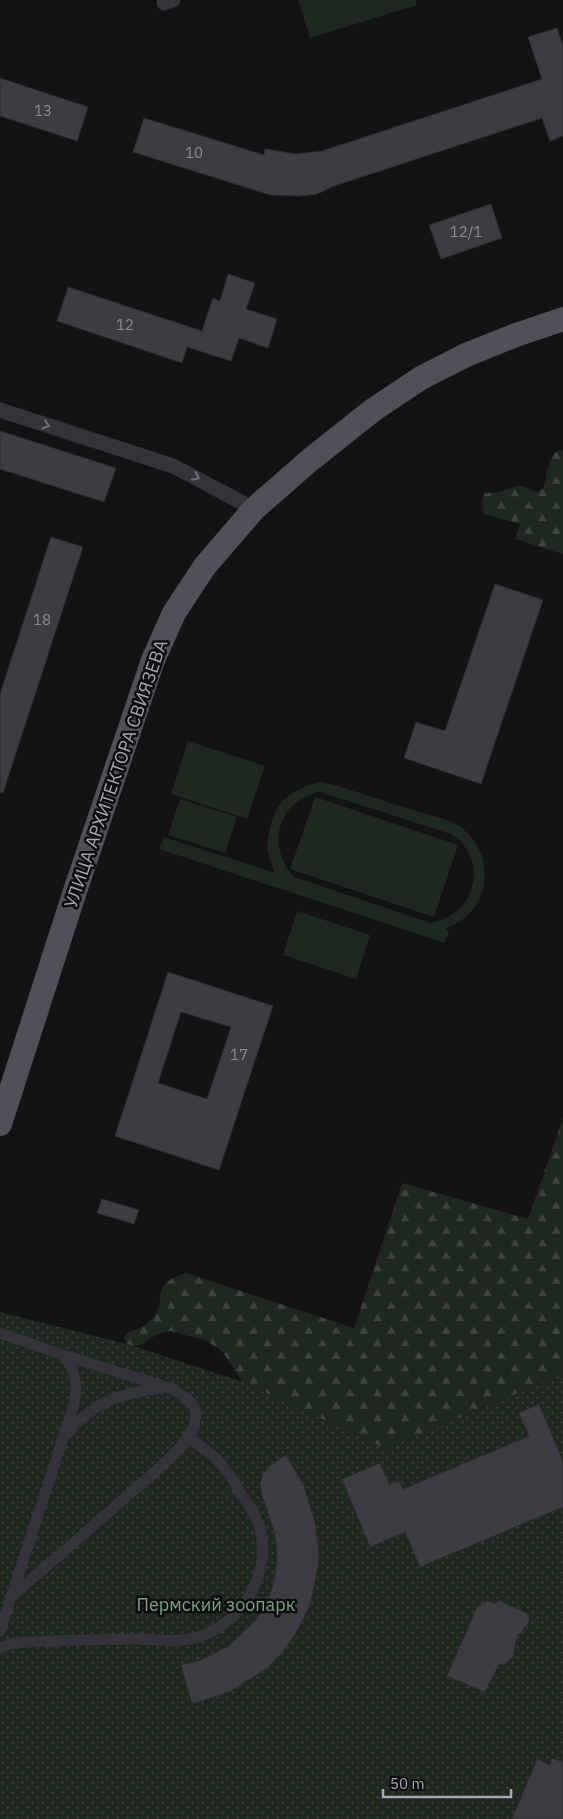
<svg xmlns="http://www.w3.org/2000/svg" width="563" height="1819" viewBox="0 0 563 1819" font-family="'IBM Plex Sans',sans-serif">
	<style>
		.forest { fill: url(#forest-firs) }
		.park { fill: url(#park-dots) }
		.pitch { fill: #1f2721; fill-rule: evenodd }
		.building { fill: #3d3c41; stroke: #2d2c30; fill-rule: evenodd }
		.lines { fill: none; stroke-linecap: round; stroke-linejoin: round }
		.pedestrian { stroke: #333339; stroke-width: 11 }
		.minor { stroke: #333339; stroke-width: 15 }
		.primary { stroke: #4f5058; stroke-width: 24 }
		.oneway { stroke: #71727d }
		.labels { text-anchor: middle; stroke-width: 5; stroke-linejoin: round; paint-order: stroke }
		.number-label { font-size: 15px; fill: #8a8c98 }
		.street-label { font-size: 18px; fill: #a4a6b5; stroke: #0e0d0f }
		.park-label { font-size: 18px; fill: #7aa183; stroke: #0e0d0f }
	</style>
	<defs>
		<pattern id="forest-firs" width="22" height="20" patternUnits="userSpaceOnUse" patternTransform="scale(1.25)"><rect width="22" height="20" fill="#1f2721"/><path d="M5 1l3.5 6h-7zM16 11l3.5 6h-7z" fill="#3d433f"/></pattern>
		<pattern id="park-dots" width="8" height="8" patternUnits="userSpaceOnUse" patternTransform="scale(1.25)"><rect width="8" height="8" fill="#1f2721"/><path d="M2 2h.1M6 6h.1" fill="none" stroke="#3d433f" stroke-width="1.8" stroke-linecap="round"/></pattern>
	</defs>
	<rect width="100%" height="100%" fill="#131214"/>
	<path class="forest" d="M 563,450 L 563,554 L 515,539 L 520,524 L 484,514 L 482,501 L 484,494 C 490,492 495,493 501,491 C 521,486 516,482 536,492 L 543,488 L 546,480 L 546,472 L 554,453 Z
		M 563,1118 L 563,1374 L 386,1449 L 243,1382 L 221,1350 L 204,1340 L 170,1331 L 156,1335 L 143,1344 L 134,1346 L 127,1344 L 124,1337 L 127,1333 C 135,1330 144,1327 151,1320 C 170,1299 147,1285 186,1273 L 354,1328 L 402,1183 L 528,1219 Z"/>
	<path class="park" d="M 0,1312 L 127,1344 L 243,1382 L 386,1449 L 563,1374 L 563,1819 L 0,1819 Z"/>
	<path class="pitch" d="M 298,0 L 415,0 L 417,5 L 310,38 Z
		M 188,741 L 265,766 L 247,819 L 171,794 Z
		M 321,782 L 335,785 C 363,794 391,803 419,812 C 433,816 450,819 462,828 C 479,841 488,864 484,886 C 479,907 465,921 445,929 L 449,932 L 445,943 L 159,849 L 164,837 L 275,873 C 272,865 268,857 267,847 C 267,840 269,832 271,824 C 277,799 296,787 321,782 ZM 320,792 L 451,834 C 491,859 475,915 431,923 L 294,877 C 266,846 277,801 320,792 Z
		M 315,797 L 458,845 L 434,917 L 290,869 Z
		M 180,799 L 237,817 L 225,853 L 168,835 Z
		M 297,911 L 370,935 L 356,979 L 283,955 Z"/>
	<path class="building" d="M 557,28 L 563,45 L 563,136 L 550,141 L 542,118 L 334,186 L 317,194 L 299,196 L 270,195 L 133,152 L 144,118 L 264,155 L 265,149 L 296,154 L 322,151 L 542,79 L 528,37 Z
		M 0,78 L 88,107 L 77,141 L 0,116 Z
		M 491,204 L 502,238 L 441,259 L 429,225 Z
		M 228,274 L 255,283 L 246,309 L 277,319 L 268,348 L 239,338 L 231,361 L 187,347 L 182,363 L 57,321 L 68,287 L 202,331 L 213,298 L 220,301 Z
		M 0,431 L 116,468 L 104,502 L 0,469 Z
		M 51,537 L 83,547 L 3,793 L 0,792 L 0,694 Z
		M 495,584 L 543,600 L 481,784 L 404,758 L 416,722 L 445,731 Z
		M 168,972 L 273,1006 L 219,1170 L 115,1136 ZM 181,1012 L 231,1027 L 207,1099 L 158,1083 Z
		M 102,1199 L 139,1210 L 134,1224 L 97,1213 Z
		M 539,1404 L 563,1461 L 563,1507 L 420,1567 L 405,1532 L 370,1547 L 342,1479 L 380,1463 L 390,1485 L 399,1481 L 403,1489 L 529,1436 L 519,1413 Z
		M 286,1455 L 304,1486 L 315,1523 L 319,1553 L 318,1567 L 310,1605 L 297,1631 L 283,1652 L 266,1669 L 229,1692 L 192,1704 L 181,1665 L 199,1661 L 229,1646 L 256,1620 L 266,1605 L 272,1589 L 276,1569 L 277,1549 L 274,1531 L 262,1495 L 260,1484 L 263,1474 L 268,1467 Z
		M 498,1600 L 529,1614 L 529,1623 L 517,1636 L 513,1657 L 503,1665 L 499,1664 L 485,1692 L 447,1676 L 477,1607 L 488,1601 L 496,1604 Z
		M 552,1758 L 563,1762 L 563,1819 L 512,1819 L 537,1759 L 550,1765 Z"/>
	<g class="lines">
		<path class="pedestrian" d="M 0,1333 L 63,1355 L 173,1389 L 191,1402 L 195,1408 L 196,1415 L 194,1428 L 179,1449 L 156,1471 L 10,1598
			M 69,1432 C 91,1402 126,1392 162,1388
			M 0,1631 L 73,1408 C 78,1388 77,1371 63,1355
			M 0,1648 L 10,1644 L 23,1642 C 60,1641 97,1639 134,1639 C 153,1639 176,1643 195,1638 C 213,1633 233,1620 244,1604 C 262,1580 269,1546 256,1518 C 252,1509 246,1500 240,1492 C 225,1466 214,1453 188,1438"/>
		<path class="minor" d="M 164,3 L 173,0
			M 0,410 L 173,466 L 254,509"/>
		<path class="primary" d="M 0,1124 L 75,891 L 153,660 L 174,613 L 205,566 L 254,509 L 310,460 L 373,410 L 421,378 L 466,355 L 516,335 L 563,319"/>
	</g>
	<defs><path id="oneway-chevron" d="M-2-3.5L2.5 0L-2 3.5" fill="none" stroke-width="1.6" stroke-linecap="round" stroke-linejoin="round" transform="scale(1.25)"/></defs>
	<g class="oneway">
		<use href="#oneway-chevron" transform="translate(46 425) rotate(18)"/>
		<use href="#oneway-chevron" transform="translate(196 477) rotate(26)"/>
	</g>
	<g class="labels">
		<g class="number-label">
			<text x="43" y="116">13</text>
			<text x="194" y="158">10</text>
			<text x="466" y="237">12/1</text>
			<text x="125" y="330">12</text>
			<text x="42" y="625">18</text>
			<text x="239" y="1060">17</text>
		</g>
		<g class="street-label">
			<text transform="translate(116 774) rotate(-71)" y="6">УЛИЦА АРХИТЕКТОРА СВИЯЗЕВА</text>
		</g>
		<g class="park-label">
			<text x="216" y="1611">Пермский зоопарк</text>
		</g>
	</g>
	<path d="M383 1789v8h128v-8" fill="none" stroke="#a4a6b5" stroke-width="2.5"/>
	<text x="390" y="1789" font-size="15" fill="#a4a6b5" stroke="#0e0d0f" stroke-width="4" paint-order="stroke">50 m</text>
</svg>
